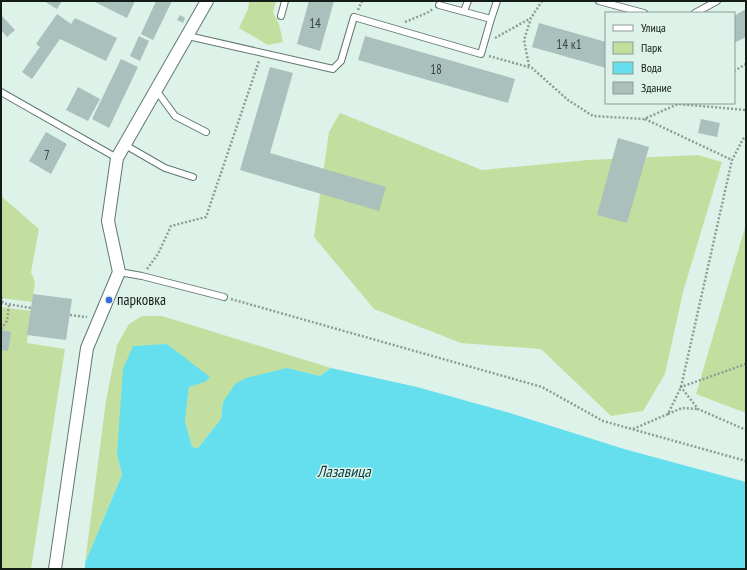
<svg xmlns="http://www.w3.org/2000/svg" width="747" height="570" viewBox="0 0 747 570" font-family="'PT Sans Narrow',sans-serif">
	<style>
		.green { fill: #c3df9f }
		.water { fill: #65dfee }
		.building { fill: #a9c0bd }
		.lines { fill: none; stroke-linecap: round; stroke-linejoin: round }
		.service-casing { stroke: #64776e; stroke-width: 8 }
		.minor-casing { stroke: #64776e; stroke-width: 14 }
		.path { stroke: #8d9d96; stroke-width: 2.5; stroke-dasharray: 2 2; stroke-linecap: butt }
		.service { stroke: #fff; stroke-width: 6 }
		.minor { stroke: #fff; stroke-width: 12 }
		.poi-dot { fill: #3b69d9; stroke: #ddf2e8; stroke-width: 1.5 }
		.labels { text-anchor: middle; stroke-width: 3; stroke-linejoin: round; paint-order: stroke }
		.number-label { font-size: 13px; fill: #394541 }
		.poi-label { font-size: 15px; fill: #141c18; stroke: #ddf2e8; text-anchor: start }
		.water-label { font-size: 16px; font-style: italic; fill: #023f45; stroke: #ddf2e8 }
	</style>
	<rect width="100%" height="100%" fill="#ddf2e8"/>
	<path class="green" d="M 249,1 L 276,1 L 273,12 L 279,24 L 283,42 L 268,45 L 239,28 L 248,9 Z
		M 340,113 L 482,170 L 588,160 L 698,155 L 722,162 L 683,292 L 665,374 L 643,411 L 611,416 L 541,349 L 461,343 L 374,309 L 314,237 L 329,132 Z
		M 1,196 L 39,229 L 31,272 L 35,282 L 32,302 L 1,298 Z
		M 746,224 L 746,413 L 696,394 Z
		M 1,307 L 31,311 L 27,343 L 65,349 L 31,569 L 1,569 Z
		M 142,316 L 162,316 L 331,368 L 320,376 L 287,368 L 223,402 L 221,419 L 198,448 L 192,447 L 185,421 L 189,386 L 205,382 L 167,344 L 117,454 L 122,475 L 85,563 L 106,401 L 117,345 L 129,324 Z"/>
	<path class="water" d="M 167,344 L 210,377 L 205,382 L 189,387 L 185,421 L 192,447 L 198,448 L 221,419 L 223,402 L 235,384 L 246,378 L 287,368 L 320,376 L 331,368 L 417,387 L 510,413 L 624,449 L 746,482 L 746,569 L 85,569 L 85,563 L 122,475 L 117,454 L 123,369 L 133,346 Z"/>
	<path class="building" d="M 44,1 L 62,1 L 57,9 Z
		M 93,1 L 135,1 L 127,18 Z
		M 156,1 L 172,1 L 153,40 L 141,34 Z
		M 309,1 L 334,1 L 320,51 L 297,44 Z
		M 746,9 L 746,37 L 734,43 L 734,16 Z
		M 57,14 L 71,24 L 75,18 L 117,38 L 106,61 L 60,39 L 32,79 L 22,72 L 40,47 L 36,44 Z
		M 1,15 L 15,30 L 7,37 L 1,30 Z
		M 180,15 L 185,18 L 183,23 L 177,20 Z
		M 539,23 L 606,42 L 606,68 L 532,47 Z
		M 139,36 L 149,41 L 140,61 L 130,56 Z
		M 365,36 L 515,79 L 508,103 L 358,60 Z
		M 121,59 L 138,67 L 109,128 L 92,119 Z
		M 270,67 L 293,73 L 270,153 L 386,187 L 379,211 L 240,170 Z
		M 78,87 L 100,99 L 88,121 L 66,110 Z
		M 701,119 L 720,123 L 717,137 L 698,133 Z
		M 46,132 L 67,144 L 51,174 L 29,161 Z
		M 618,138 L 649,147 L 627,223 L 597,215 Z
		M 33,294 L 72,299 L 66,340 L 27,335 Z
		M 1,330 L 11,332 L 8,351 L 1,350 Z"/>
	<g class="lines">
		<defs>
			<path id="service" d="M 599,1 L 610,4
				M 610,1 L 610,4 L 644,13
				M 439,5 L 491,19
				M 464,11 L 468,1
				M 695,13 L 717,1
				M 281,16 L 285,1
				M 188,36 L 333,69 L 341,61 L 354,17 L 481,54 L 491,19 L 497,1
				M 156,90 L 175,116 L 206,132
				M 1,92 L 117,158
				M 125,145 L 165,168 L 193,177
				M 119,272 L 142,276 L 224,297"/>
			<path id="minor" d="M 55,569 L 87,348 L 119,272 L 108,221 L 117,158 L 207,1"/>
		</defs>
		<use href="#service" class="service-casing"/>
		<use href="#minor" class="minor-casing"/>
		<path class="path" d="M 358,10 L 362,1
			M 405,22 L 427,13 L 433,9
			M 495,38 L 531,18
			M 489,56 L 532,68 L 568,100 L 593,116 L 644,119 L 678,104 L 746,110
			M 529,66 L 524,40 L 531,18 L 542,1
			M 734,71 L 746,64
			M 645,119 L 732,160
			M 147,269 L 158,254 L 171,226 L 206,217 L 259,61
			M 1,297 L 3,303
			M 231,299 L 542,387 L 603,421 L 746,461
			M 1,303 L 31,308
			M 70,315 L 87,317
			M 1,329 L 7,321 L 9,305
			M 746,364 L 681,387 L 698,409 L 746,430
			M 668,414 L 682,408 L 698,409
			M 633,429 L 668,414 L 681,387 L 732,160 L 743,139 L 746,137"/>
		<use href="#service" class="service"/>
		<use href="#minor" class="minor"/>
	</g>
	<circle class="poi-dot" cx="109" cy="300" r="4"/>
	<g class="labels">
		<g class="number-label">
			<text x="315" y="28">14</text>
			<text x="569" y="49">14 к1</text>
			<text x="436" y="74">18</text>
			<text x="47" y="160">7</text>
		</g>
		<g class="poi-label">
			<text x="117" y="305">парковка</text>
		</g>
		<g class="water-label">
			<text x="344" y="477">Лазавица</text>
		</g>
	</g>
	<rect width="747" height="570" fill="none" stroke="#141c18" stroke-width="4"/>
	<rect x="605" y="12" width="130" height="92" fill="#ddf2e8" stroke="#8d9c95"/>
	<rect x="613" y="25" width="20" height="6" fill="#ffffff" stroke="#8d9c95"/>
	<text x="641" y="32" font-size="12" fill="#141c18">Улица</text>
	<rect x="613" y="42" width="20" height="12" fill="#c3df9f" stroke="#8d9c95"/>
	<text x="641" y="52" font-size="12" fill="#141c18">Парк</text>
	<rect x="613" y="62" width="20" height="12" fill="#65dfee" stroke="#8d9c95"/>
	<text x="641" y="72" font-size="12" fill="#141c18">Вода</text>
	<rect x="613" y="82" width="20" height="12" fill="#a9c0bd" stroke="#8d9c95"/>
	<text x="641" y="92" font-size="12" fill="#141c18">Здание</text>
</svg>
